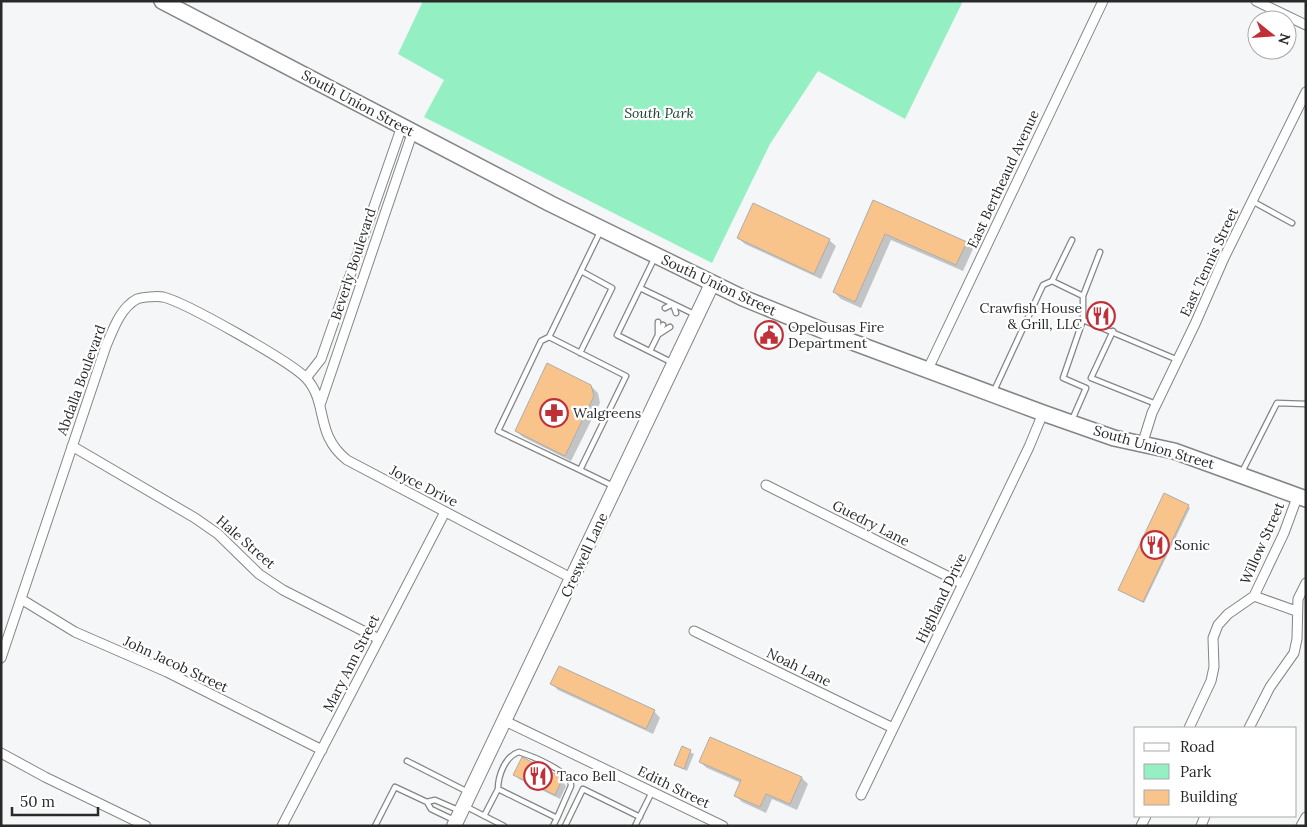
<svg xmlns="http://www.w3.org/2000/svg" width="1307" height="827" viewBox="0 0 1307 827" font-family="Lora,serif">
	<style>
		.green { fill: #94f0c3 }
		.shadow { fill: #0003 }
		.building { fill: #f9c48c; stroke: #aeacab }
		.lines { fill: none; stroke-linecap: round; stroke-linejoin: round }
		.lane-casing { stroke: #838586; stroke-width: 7 }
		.street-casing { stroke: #838586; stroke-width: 11 }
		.secondary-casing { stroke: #838586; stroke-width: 16 }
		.primary-casing { stroke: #838586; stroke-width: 18 }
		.lane { stroke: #fff; stroke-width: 4.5 }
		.street { stroke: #fff; stroke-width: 9 }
		.secondary { stroke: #fff; stroke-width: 14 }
		.primary { stroke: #fff; stroke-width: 15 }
		.labels { text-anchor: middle; stroke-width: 4.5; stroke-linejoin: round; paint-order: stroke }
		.street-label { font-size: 14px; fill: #282929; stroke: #fff }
		.park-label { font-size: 14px; font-style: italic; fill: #143f2c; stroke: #fff }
		.poi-label { font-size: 14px; fill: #282929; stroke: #fff; text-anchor: start }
	</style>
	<rect width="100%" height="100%" fill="#f4f6f7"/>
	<path class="green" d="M 423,1 L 963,1 L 905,119 L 818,71 L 770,144 L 712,263 L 424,117 L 444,80 L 398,54 Z"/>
	<path class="shadow" d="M 874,202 L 966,243 L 973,249 L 963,271 L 891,240 L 861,308 L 841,299 L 834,292 Z
		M 738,238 L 829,240 L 836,246 L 821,279 L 745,244 Z
		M 591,386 L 598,393 L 600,403 L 571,461 L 523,437 L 516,431 Z
		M 1188,506 L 1190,508 L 1144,603 L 1121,591 L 1119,590 Z
		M 552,684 L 654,711 L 660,718 L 653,734 L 558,690 Z
		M 682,748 L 694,754 L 687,771 L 675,765 Z
		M 700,762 L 802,778 L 808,784 L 797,810 L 772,799 L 766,813 L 742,802 L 736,796 L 741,783 L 707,768 Z
		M 515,774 L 562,781 L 566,786 L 560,799 L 519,779 Z"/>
	<path class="building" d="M 873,200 L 967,242 L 956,265 L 885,234 L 855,302 L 833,292 Z
		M 753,203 L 830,239 L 814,274 L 737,238 Z
		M 547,363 L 591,385 L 594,396 L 565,456 L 515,431 Z
		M 1164,493 L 1189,505 L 1143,602 L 1118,590 Z
		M 559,666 L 655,710 L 646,729 L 550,684 Z
		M 710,737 L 802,777 L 790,804 L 766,794 L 760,807 L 734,796 L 741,780 L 699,762 Z
		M 682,746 L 691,750 L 684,769 L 674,765 Z
		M 522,757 L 559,776 L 559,778 L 562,780 L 555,795 L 513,775 Z"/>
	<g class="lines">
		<defs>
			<path id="lane" d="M 1252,201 L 1292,223
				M 600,232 L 549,337 L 626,376 L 580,470 L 613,486
				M 1072,240 L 1052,281 L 1083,296
				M 655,257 L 617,335 L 673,363
				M 640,288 L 696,315
				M 673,304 L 676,313
				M 665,308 L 673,304
				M 1083,320 L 1083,296 L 1100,252
				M 1113,331 L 1091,378 L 1156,404
				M 658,334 L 658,322
				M 659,334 L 670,327
				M 549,337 L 541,341 L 498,431 L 580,470
				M 650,351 L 663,325
				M 580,353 L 612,288 L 581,271
				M 993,393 L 1043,285 L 1052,281
				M 1072,420 L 1086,388 L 1063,378 L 1083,320 L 1178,360
				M 1242,472 L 1277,403 L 1306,404
				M 407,761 L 468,792
				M 498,789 C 498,776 505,756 519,752 C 532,756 572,772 571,786 L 557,818
				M 427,802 L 435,800 L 458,810
				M 465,806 L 504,826
				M 484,816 L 498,789 L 557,818 L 553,826
				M 375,826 L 395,787 L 427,802 L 431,809 L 454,820
				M 565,826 L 583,789 L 640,817
				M 635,826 L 652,792"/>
			<path id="street" d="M 1256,1 L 1306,25
				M 928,369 L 1103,1
				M 306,378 L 321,359 L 402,126
				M 320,405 L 413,131
				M 1142,445 L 1152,413 L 1195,324 L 1224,258 L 1306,92
				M 72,446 L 195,518 L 218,534 L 259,574 L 283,590 L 379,639
				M 766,485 L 963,584
				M 1254,596 L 1296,611
				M 21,599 L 75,632 L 167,672 L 322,750
				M 694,631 L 893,728
				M 1,658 L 106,346 C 113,330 120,308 137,299 C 142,297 158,296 163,297 C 185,302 291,362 306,378 C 329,403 314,434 347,460 L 573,579
				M 505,721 L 723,826
				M 1189,728 L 1211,681 L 1214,667 L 1213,638 L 1218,625 L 1228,614 L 1254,596 L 1284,533 L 1298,495
				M 1249,728 L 1270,687 L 1294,653 L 1297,639 L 1298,599 L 1306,583
				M 1,753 L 45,777 L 146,826
				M 861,795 L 1029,447 L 1043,413
				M 282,826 L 445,512
				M 1141,826 L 1146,816
				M 1201,826 L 1205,816
				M 1301,826 L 1306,817"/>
			<path id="secondary" d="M 454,826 L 712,284"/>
			<path id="primary" d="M 162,1 L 551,204 L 743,298 L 839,337 L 1043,413 L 1114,438 L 1174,451 L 1306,499"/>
		</defs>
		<use href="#lane" class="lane-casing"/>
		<use href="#street" class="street-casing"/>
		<use href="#secondary" class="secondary-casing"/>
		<use href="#primary" class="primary-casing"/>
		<use href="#lane" class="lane"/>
		<use href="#street" class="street"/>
		<use href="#secondary" class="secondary"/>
		<use href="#primary" class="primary"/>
	</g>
	<defs>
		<symbol id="restaurant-ring" viewBox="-11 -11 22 22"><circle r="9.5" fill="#fff" stroke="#c03038" stroke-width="1.5"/><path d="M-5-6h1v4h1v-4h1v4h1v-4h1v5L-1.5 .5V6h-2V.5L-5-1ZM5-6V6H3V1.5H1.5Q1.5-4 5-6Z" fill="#c03038"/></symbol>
		<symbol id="civic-ring" viewBox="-11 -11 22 22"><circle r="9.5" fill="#fff" stroke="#c03038" stroke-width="1.5"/><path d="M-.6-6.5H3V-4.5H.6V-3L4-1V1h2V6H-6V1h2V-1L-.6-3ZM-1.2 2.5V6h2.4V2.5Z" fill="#c03038"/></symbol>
		<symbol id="pharmacy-ring" viewBox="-11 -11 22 22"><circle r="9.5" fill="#fff" stroke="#c03038" stroke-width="1.5"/><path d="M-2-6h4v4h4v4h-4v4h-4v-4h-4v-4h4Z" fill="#c03038"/></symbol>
	</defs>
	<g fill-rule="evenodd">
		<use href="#restaurant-ring" x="1085" y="300" width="32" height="32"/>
		<use href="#civic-ring" x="753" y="319" width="32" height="32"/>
		<use href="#pharmacy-ring" x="538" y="397" width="32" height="32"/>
		<use href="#restaurant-ring" x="1139" y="529" width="32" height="32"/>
		<use href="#restaurant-ring" x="522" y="760" width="32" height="32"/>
	</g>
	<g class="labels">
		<g class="street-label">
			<text transform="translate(358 103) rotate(28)" y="5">South Union Street</text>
			<text transform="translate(1003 179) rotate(-65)" y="5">East Bertheaud Avenue</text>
			<text transform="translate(1209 262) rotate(-65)" y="5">East Tennis Street</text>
			<text transform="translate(353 264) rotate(-72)" y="5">Beverly Boulevard</text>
			<text transform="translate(719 285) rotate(25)" y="5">South Union Street</text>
			<text transform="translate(81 380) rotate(-70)" y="5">Abdalla Boulevard</text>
			<text transform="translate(1154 447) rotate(16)" y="5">South Union Street</text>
			<text transform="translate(424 486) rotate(27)" y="5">Joyce Drive</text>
			<text transform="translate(871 523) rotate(27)" y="5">Guedry Lane</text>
			<text transform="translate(246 542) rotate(41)" y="5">Hale Street</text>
			<text transform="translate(1262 543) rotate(-66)" y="5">Willow Street</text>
			<text transform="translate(584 555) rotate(-65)" y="5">Creswell Lane</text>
			<text transform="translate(941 598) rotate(-64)" y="5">Highland Drive</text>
			<text transform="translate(351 663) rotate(-63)" y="5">Mary Ann Street</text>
			<text transform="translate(176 664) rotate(25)" y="5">John Jacob Street</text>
			<text transform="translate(799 667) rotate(26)" y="5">Noah Lane</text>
			<text transform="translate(674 787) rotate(26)" y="5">Edith Street</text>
		</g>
		<g class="park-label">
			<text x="659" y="118">South Park</text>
		</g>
		<g class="poi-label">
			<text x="1082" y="313" text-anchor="end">Crawfish House<tspan x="1082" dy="16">&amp; Grill, LLC</tspan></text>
			<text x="788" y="332">Opelousas Fire<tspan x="788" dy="16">Department</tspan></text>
			<text x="573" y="418">Walgreens</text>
			<text x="1174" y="550">Sonic</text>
			<text x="557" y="781">Taco Bell</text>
		</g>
	</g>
	<rect width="1307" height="827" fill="none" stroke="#282929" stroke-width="5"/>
	<rect x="1134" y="727" width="162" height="90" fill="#ffffff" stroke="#a9a9a9"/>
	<rect x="1144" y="743" width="25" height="8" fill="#ffffff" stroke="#a9a9a9"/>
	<text x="1180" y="752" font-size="15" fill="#282929">Road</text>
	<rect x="1144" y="764" width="25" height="15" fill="#94f0c3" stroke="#a9a9a9"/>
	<text x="1180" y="777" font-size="15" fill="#282929">Park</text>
	<rect x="1144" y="790" width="25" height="15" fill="#f9c48c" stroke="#a9a9a9"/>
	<text x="1180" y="802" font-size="15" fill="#282929">Building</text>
	<g transform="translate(1272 35) rotate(107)"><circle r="24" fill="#ffffff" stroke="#a9a9a9"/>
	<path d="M0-4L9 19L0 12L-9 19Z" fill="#c03038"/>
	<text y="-8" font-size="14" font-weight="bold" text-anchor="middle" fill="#282929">N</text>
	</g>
	<path d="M12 807v8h86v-8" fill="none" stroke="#282929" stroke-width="2.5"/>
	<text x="20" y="807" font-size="15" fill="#282929" stroke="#ffffff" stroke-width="4" paint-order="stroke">50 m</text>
</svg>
